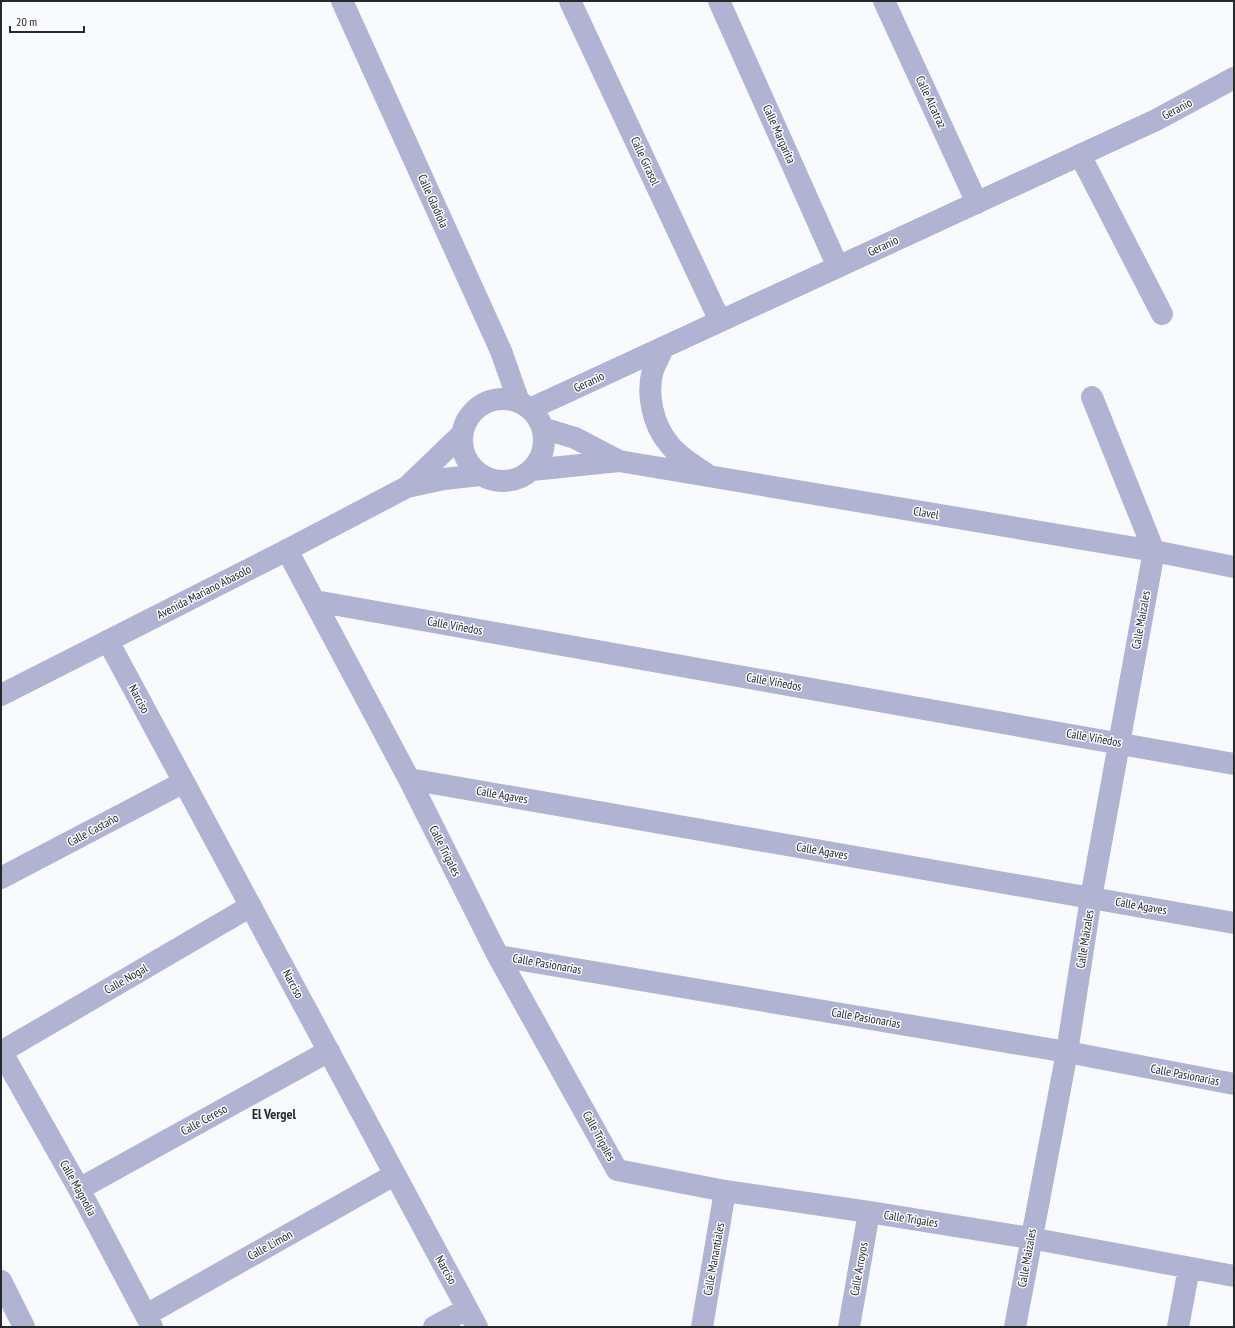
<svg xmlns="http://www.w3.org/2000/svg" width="1235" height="1328" viewBox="0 0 1235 1328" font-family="'PT Sans Narrow',sans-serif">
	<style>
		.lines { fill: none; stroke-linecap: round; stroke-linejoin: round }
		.minor { stroke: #b0b4d2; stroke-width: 22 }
		.tertiary { stroke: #b0b4d2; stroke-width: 22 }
		.labels { text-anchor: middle; stroke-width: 3; stroke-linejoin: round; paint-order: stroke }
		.street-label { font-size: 12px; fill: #27282c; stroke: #f9fafe }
		.quarter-label { font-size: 14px; font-weight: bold; fill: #27282c; stroke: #f9fafe }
	</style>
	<rect width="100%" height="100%" fill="#f9fafe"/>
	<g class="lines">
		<path class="minor" d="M 342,1 L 501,351 L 519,402
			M 570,1 L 720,321
			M 719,1 L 838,267
			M 884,1 L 977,203
			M 1080,155 L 1162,314
			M 287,550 L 409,779 L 498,956 L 617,1170 L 725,1191 L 869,1212 L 1030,1238 L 1234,1276
			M 315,601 L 1234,764
			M 108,641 L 477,1327
			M 409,779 L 1234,923
			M 1,878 L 184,782
			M 498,956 L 1067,1052 L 1234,1084
			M 1,1051 L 79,1189 L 152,1327
			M 1,1052 L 251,906
			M 79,1189 L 329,1051
			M 1,1281 L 24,1327
			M 146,1315 L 394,1175
			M 434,1327 L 467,1309
			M 702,1327 L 725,1191
			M 849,1327 L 869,1212
			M 1015,1327 L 1067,1052 L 1091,898 L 1154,551 L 1092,397
			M 1178,1327 L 1189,1268"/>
		<path class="tertiary" d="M 663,348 C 660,355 656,363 653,370 C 646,394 653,425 669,444 C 678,456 692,464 705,473
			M462 440a41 41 0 1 1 82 0a41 41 0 1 1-82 0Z
			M 530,409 L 1156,120 L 1234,78
			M 542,428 L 575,438 L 619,461
			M 532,470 L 619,461 L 1154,551 L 1234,567
			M 407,487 L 462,434
			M 1,695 L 287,550 L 407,487 L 444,479 L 480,475"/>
	</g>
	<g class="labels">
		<g class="street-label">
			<text transform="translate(931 102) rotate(65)" y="4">Calle Alcatraz</text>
			<text transform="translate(1177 109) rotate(-28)" y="4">Geranio</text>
			<text transform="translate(779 134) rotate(66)" y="4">Calle Margarita</text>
			<text transform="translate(645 161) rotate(65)" y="4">Calle Girasol</text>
			<text transform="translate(433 201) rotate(66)" y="4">Calle Gladiola</text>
			<text transform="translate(883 246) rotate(-25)" y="4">Geranio</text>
			<text transform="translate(589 382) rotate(-25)" y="4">Geranio</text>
			<text transform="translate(926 513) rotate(9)" y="4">Clavel</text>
			<text transform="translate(204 592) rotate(-27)" y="4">Avenida Mariano Abasolo</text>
			<text transform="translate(1141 620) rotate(-80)" y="4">Calle Maizales</text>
			<text transform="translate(455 626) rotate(10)" y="4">Calle Viñedos</text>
			<text transform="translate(774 682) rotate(10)" y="4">Calle Viñedos</text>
			<text transform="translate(139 699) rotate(62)" y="4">Narciso</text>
			<text transform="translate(1094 738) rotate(10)" y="4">Calle Viñedos</text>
			<text transform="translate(502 795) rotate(10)" y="4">Calle Agaves</text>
			<text transform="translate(93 830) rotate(-28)" y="4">Calle Castaño</text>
			<text transform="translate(445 851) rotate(63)" y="4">Calle Trigales</text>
			<text transform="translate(822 851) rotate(10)" y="4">Calle Agaves</text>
			<text transform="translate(1141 906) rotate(10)" y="4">Calle Agaves</text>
			<text transform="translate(1085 939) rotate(-81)" y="4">Calle Maizales</text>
			<text transform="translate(547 964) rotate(10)" y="4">Calle Pasionarias</text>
			<text transform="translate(126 979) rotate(-30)" y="4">Calle Nogal</text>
			<text transform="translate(293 984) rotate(62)" y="4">Narciso</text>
			<text transform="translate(866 1018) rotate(10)" y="4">Calle Pasionarias</text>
			<text transform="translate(1185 1075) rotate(11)" y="4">Calle Pasionarias</text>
			<text transform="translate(204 1120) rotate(-29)" y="4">Calle Cereso</text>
			<text transform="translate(599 1136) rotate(61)" y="4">Calle Trigales</text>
			<text transform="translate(78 1188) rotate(61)" y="4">Calle Magnolia</text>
			<text transform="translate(911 1219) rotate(9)" y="4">Calle Trigales</text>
			<text transform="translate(270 1245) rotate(-29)" y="4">Calle Limón</text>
			<text transform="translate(1027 1258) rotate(-80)" y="4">Calle Maizales</text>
			<text transform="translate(714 1259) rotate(-80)" y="4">Calle Manantiales</text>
			<text transform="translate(859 1269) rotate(-80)" y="4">Calle Arroyos</text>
			<text transform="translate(446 1270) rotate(61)" y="4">Narciso</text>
		</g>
		<g class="quarter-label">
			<text x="274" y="1119">El Vergel</text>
		</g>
	</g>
	<rect width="1235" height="1328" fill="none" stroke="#27282c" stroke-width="4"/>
	<path d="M10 26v6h74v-6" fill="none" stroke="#27282c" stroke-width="2"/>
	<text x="16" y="26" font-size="12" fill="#27282c" stroke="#f9fafe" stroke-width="3" paint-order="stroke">20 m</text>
</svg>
